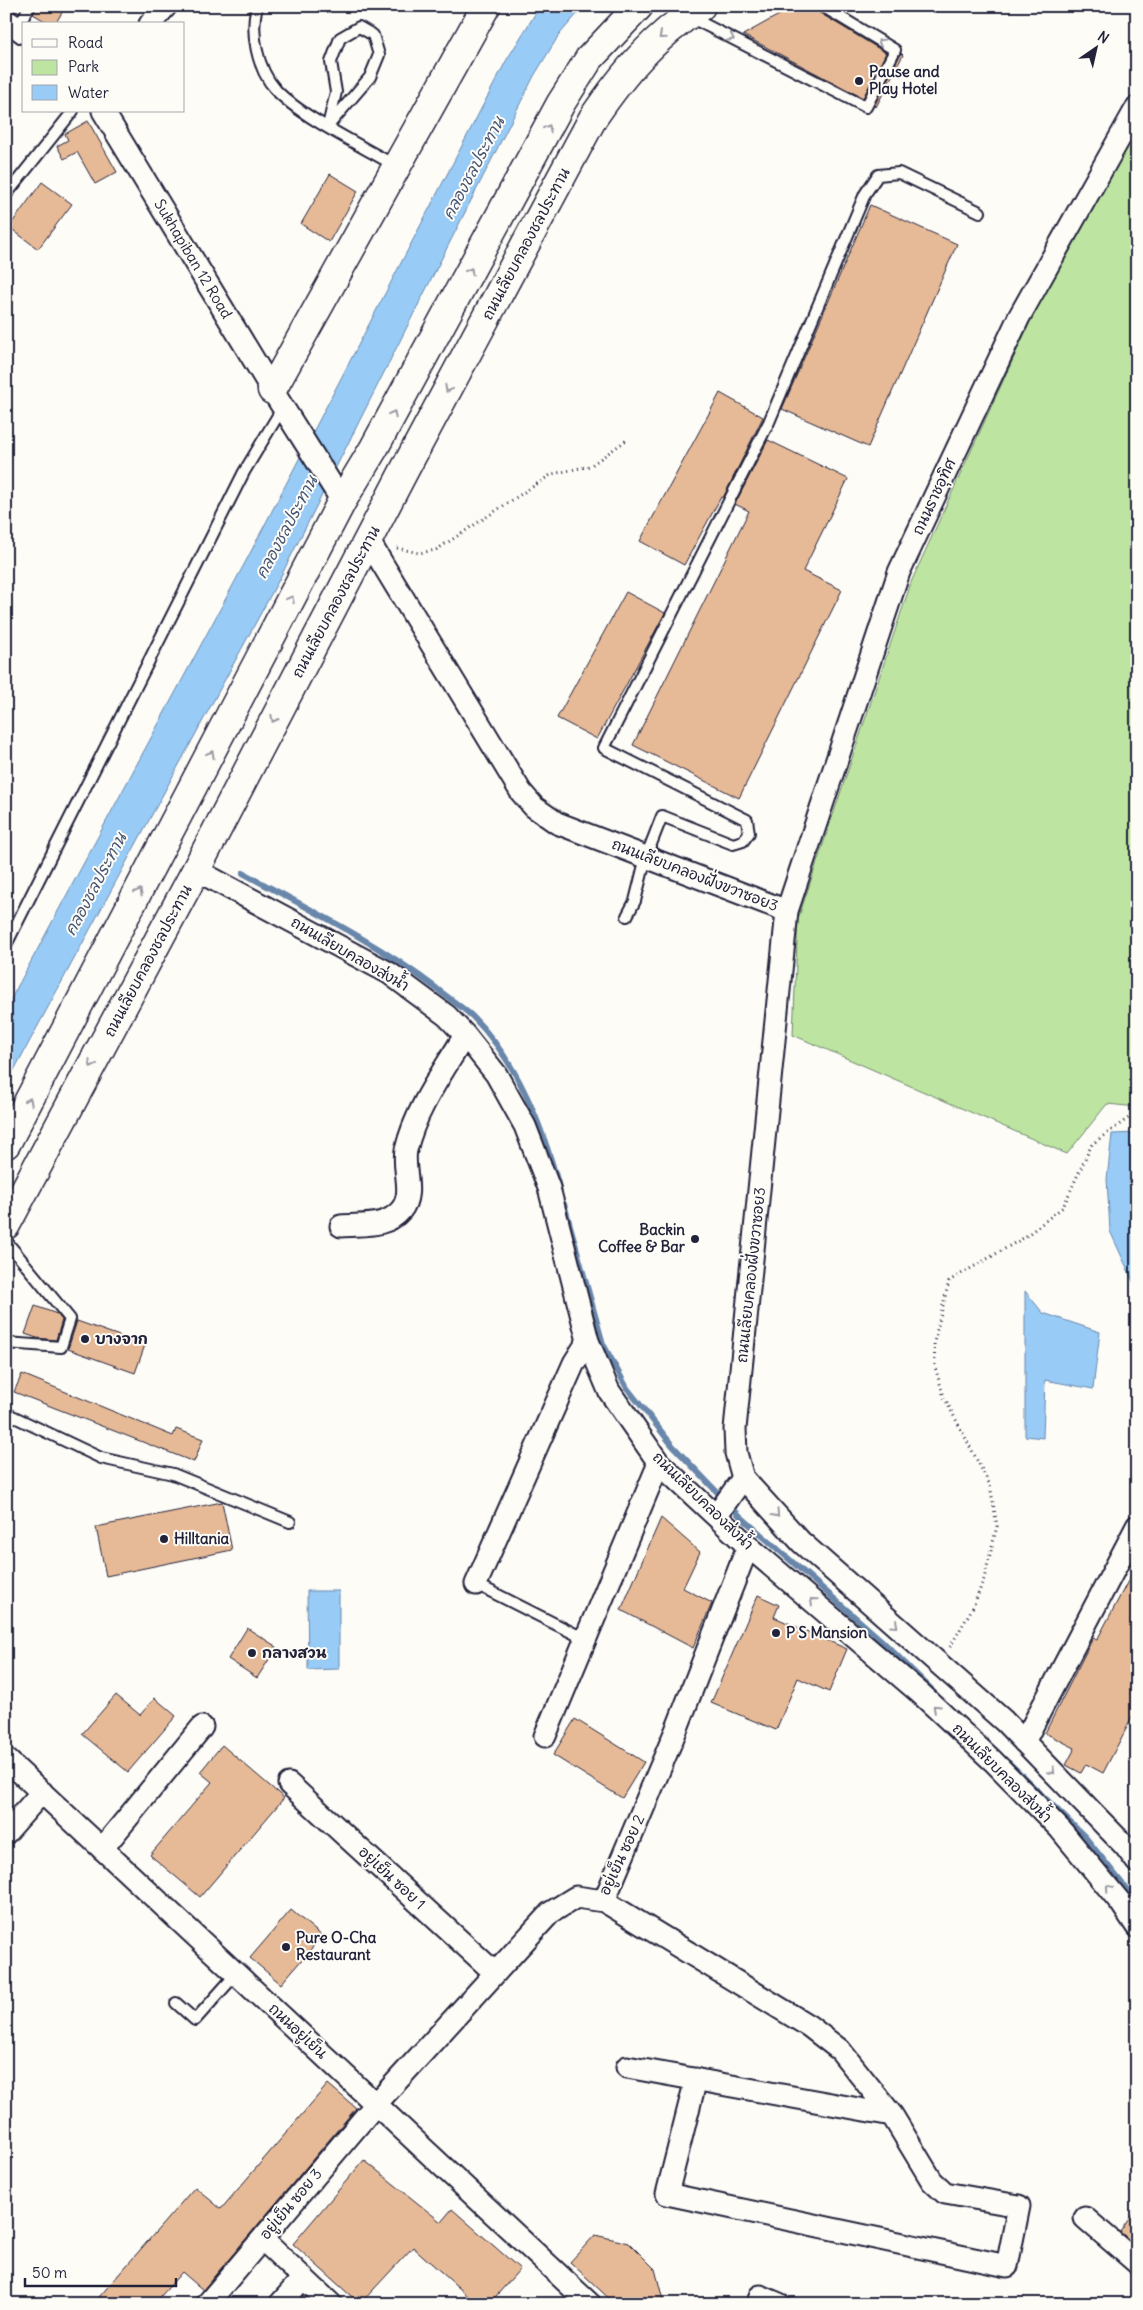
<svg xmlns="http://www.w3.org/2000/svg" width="1143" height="2310" viewBox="0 0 1143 2310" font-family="Delius,'Playpen Sans Thai',sans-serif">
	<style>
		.green { fill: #bde5a1; stroke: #70846e }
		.water { fill: #98cbf6; stroke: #6987ab }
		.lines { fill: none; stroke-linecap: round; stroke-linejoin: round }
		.stream { stroke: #6987ab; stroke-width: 6 }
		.building { fill: #e7ba97; stroke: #22223b }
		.lane-casing { stroke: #22223b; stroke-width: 14 }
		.street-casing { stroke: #22223b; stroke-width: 25 }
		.secondary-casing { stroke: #22223b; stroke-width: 31 }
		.primary-casing { stroke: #22223b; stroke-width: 31 }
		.path { stroke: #22223b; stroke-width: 3; stroke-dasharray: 1 4; stroke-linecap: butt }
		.lane { stroke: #fdfcf7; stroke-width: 10 }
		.street { stroke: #fdfcf7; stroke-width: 21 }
		.secondary { stroke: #fdfcf7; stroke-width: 28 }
		.primary { stroke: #fdfcf7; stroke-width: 28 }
		.oneway { stroke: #9a9aa2 }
		.poi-dot { fill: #22223b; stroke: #fdfcf7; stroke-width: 2 }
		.labels { text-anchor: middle; stroke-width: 4; stroke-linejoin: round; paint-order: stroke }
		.poi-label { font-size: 15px; font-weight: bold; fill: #22223b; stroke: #fdfcf7; text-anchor: start }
		.street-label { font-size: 15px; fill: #22223b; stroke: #fdfcf7 }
		.water-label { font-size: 16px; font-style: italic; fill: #455573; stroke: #fdfcf7 }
	</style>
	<rect width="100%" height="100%" fill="#fdfcf7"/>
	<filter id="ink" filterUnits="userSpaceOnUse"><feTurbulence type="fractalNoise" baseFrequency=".02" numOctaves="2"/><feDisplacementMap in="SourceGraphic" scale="10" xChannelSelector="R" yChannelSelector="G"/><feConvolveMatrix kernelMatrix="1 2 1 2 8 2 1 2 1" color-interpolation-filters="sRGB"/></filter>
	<g filter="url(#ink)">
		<path class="green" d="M 1137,127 L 1137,1107 L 1107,1104 L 1067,1154 L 793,1035 L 798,919 L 912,580 L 1036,309 Z"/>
		<path class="water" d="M 540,6 L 584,6 L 559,35 L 534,76 L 282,574 L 6,1085 L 6,1008 L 247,559 L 506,61 Z
			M 1137,1133 L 1137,1290 L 1110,1231 L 1107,1179 L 1112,1134 Z
			M 1025,1291 L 1043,1313 L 1100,1332 L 1093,1389 L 1045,1380 L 1043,1438 L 1025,1436 Z
			M 307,1591 L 339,1591 L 339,1669 L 308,1670 Z"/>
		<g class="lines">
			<path class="stream" d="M 243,873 C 309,909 376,942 436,988 C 447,997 461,1006 472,1016 C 518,1062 542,1126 559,1187
				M 564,1204 L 603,1344 L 627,1388 L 672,1445 L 740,1516 L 881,1640 L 931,1689
				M 1009,1763 L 1086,1838 L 1137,1902"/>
		</g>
		<path class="building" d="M 37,6 L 66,6 L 55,24 L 50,24 L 33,14 Z
			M 795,6 L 815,6 L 818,12 L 886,53 L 863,98 L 743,35 Z
			M 901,53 L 903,55 L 876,107 L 874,106 Z
			M 88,121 L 117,172 L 95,184 L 77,152 L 64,159 L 57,146 L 68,140 L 65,134 Z
			M 330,174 L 358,191 L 329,242 L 301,224 Z
			M 42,182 L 72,204 L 38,249 L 9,227 Z
			M 870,205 L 957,244 L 868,447 L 782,409 Z
			M 720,393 L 763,417 L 723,498 L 721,497 L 684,565 L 640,541 Z
			M 768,440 L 848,479 L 803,571 L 842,590 L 739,798 L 633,745 L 749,511 L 735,504 Z
			M 626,592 L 665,613 L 597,739 L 557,718 Z
			M 35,1306 L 57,1314 L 62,1320 L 56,1340 L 37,1338 L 25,1334 Z
			M 77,1321 L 145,1345 L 135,1373 L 68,1349 Z
			M 22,1374 L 173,1436 L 176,1429 L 203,1439 L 194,1462 L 14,1392 Z
			M 222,1502 L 232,1550 L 106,1576 L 96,1527 Z
			M 661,1518 L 700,1552 L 683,1588 L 712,1603 L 693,1648 L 621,1610 Z
			M 1137,1564 L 1137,1708 L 1103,1773 L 1086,1764 L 1081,1773 L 1066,1765 L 1075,1748 L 1045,1733 L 1093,1638 L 1097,1640 Z
			M 758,1595 L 779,1605 L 774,1617 L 847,1649 L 829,1692 L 798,1678 L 776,1730 L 711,1703 Z
			M 247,1628 L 277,1647 L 257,1678 L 228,1659 Z
			M 116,1695 L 140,1715 L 155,1698 L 176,1716 L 128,1772 L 82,1734 Z
			M 575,1719 L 644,1762 L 622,1798 L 553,1755 Z
			M 222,1745 L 284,1798 L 200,1897 L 150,1855 L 212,1782 L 200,1772 Z
			M 291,1910 L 322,1936 L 281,1984 L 250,1958 Z
			M 328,2084 L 356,2108 L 203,2290 L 182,2272 L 154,2304 L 93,2304 L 195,2187 L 221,2209 Z
			M 364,2160 L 441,2222 L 452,2209 L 520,2269 L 489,2304 L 477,2304 L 413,2247 L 360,2304 L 293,2244 Z
			M 1137,2207 L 1137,2246 L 1120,2232 Z
			M 595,2235 L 629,2243 L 655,2269 L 664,2304 L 615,2304 L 570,2262 Z"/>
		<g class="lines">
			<defs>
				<path id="lane" d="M 257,6 C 250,32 257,69 276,90 C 301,117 362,146 396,166
					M 690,17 L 866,107 L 895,50 L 822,6
					M 359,27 L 373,35 L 379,55 L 370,77 L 328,126 L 336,92 L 331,62 L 340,38 Z
					M 17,28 L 30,6
					M 6,195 L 73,111
					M 627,916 L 635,901 L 646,857 L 662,816 L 733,844 L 743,841 L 749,833 L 747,820 L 604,748 L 769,422 L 865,194 L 878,175 L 899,173 L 980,212
					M 6,945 L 244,472 L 283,407
					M 6,1241 L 70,1319 L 61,1347 L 6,1343
					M 6,1413 L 101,1458 L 173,1474 L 290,1522
					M 476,1584 L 585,1639
					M 176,2003 L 195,2020 L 236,1974"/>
				<path id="street" d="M 6,20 L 24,33
					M 150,24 L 166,6
					M 1137,107 L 1019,317 L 899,572 L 787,911 L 735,1429 L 736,1453 L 743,1478 L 801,1542 L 1004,1721 L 1125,1846 L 1137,1862
					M 103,111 L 272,390 L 342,501
					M 368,540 L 521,792 L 534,807 L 557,823 L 787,911
					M 196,870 L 389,973 L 447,1016 L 465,1035 L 496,1074 L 525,1126 L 549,1188 L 588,1341 L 609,1391 L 659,1463 L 748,1546 L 920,1693 L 993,1761 L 1060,1829 L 1121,1903 L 1137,1927
					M 341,1226 C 363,1224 386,1228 401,1210 C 415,1193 402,1169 406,1150 C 416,1108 443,1072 465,1035
					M 716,1516 L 743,1478
					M 476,1584 L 574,1363 L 588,1341
					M 545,1736 L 659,1463
					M 1024,1742 L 1137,1526
					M 6,1759 L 590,2304
					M 289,1784 L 494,1972
					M 6,1833 L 42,1792
					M 102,1849 L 202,1727
					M 604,1901 L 677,1728 L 748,1546
					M 627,2067 L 892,2115
					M 1085,2218 L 1137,2263
					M 262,2239 L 331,2304
					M 207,2304 L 376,2104 L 550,1913 L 576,1897 L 604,1901 L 809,2026 L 840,2050 L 892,2115 L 932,2181 L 945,2193 L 1019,2206 L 1007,2266 L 667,2194 L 696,2079
					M 280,2304 L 303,2278
					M 758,2304 L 760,2296 L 779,2304"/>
				<path id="secondary" d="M 272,390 L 486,6"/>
				<path id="primary" d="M 6,1144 L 342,501 L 374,448 L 561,103 L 589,59 L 639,6
					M 6,1225 L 196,870 L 405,469 L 593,118 C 625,71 653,38 701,6"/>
			</defs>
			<use href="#lane" class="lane-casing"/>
			<use href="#street" class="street-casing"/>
			<use href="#secondary" class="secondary-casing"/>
			<use href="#primary" class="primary-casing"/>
			<path class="path" d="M 397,548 L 419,553 L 436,550 L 552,474 L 590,466 L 628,439
				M 950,1647 L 973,1607 L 984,1579 L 997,1526 L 990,1485 L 944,1397 L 935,1367 L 934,1342 L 949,1281 L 1025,1237 L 1063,1207 L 1092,1144 L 1137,1112"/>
			<use href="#lane" class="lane"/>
			<use href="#street" class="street"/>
			<use href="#secondary" class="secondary"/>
			<use href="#primary" class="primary"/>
		</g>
		<defs><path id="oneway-chevron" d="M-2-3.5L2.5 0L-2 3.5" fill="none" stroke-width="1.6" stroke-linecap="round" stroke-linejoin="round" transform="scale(1.25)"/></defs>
		<g class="oneway">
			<use href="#oneway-chevron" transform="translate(662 36) rotate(140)"/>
			<use href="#oneway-chevron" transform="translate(731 38) rotate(27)"/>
			<use href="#oneway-chevron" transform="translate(881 42) rotate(-149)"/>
			<use href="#oneway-chevron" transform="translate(548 128) rotate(-62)"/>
			<use href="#oneway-chevron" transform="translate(470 271) rotate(-62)"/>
			<use href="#oneway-chevron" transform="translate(448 389) rotate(118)"/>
			<use href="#oneway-chevron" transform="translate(393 414) rotate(-62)"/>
			<use href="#oneway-chevron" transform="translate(291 599) rotate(-62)"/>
			<use href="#oneway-chevron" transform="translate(274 719) rotate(118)"/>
			<use href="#oneway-chevron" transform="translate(211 754) rotate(-62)"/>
			<use href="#oneway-chevron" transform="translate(139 892) rotate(-62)"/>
			<use href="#oneway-chevron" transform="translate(92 1064) rotate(118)"/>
			<use href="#oneway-chevron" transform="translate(29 1101) rotate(-62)"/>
			<use href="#oneway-chevron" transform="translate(776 1514) rotate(48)"/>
			<use href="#oneway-chevron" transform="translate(813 1601) rotate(-139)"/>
			<use href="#oneway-chevron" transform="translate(895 1625) rotate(42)"/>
			<use href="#oneway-chevron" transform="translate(936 1708) rotate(-137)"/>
			<use href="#oneway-chevron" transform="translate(1052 1771) rotate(46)"/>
			<use href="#oneway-chevron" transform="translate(1109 1888) rotate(-130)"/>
		</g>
	</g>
	<g class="poi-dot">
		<circle cx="859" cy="81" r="5"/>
		<circle cx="695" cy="1239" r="5"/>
		<circle cx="85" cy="1339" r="5"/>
		<circle cx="164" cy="1539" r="5"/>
		<circle cx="776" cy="1633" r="5"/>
		<circle cx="252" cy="1653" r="5"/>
		<circle cx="286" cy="1947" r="5"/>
	</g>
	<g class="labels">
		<g class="poi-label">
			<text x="869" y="77">Pause and<tspan x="869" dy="17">Play Hotel</tspan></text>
			<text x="685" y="1235" text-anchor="end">Backin<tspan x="685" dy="17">Coffee &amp; Bar</tspan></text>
			<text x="95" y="1344">บางจาก</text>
			<text x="174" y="1544">Hilltania</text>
			<text x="786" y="1638">P S Mansion</text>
			<text x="262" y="1658">กลางสวน</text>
			<text x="296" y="1943">Pure O-Cha<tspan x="296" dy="17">Restaurant</tspan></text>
		</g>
		<g class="street-label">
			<text transform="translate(526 244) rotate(-62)" y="5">ถนนเลียบคลองชลประทาน</text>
			<text transform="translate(193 259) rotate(59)" y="5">Sukhapiban 12 Road</text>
			<text transform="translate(934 497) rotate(-65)" y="5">ถนนราชอุทิศ</text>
			<text transform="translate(336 602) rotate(-62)" y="5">ถนนเลียบคลองชลประทาน</text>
			<text transform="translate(695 875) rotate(21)" y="5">ถนนเลียบคลองฝั่งขวาซอย3</text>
			<text transform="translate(350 954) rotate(30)" y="5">ถนนเลียบคลองส่งน้ำ</text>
			<text transform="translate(148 961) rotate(-62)" y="5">ถนนเลียบคลองชลประทาน</text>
			<text transform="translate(751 1275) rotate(-84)" y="5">ถนนเลียบคลองฝั่งขวาซอย3</text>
			<text transform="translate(703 1501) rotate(44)" y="5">ถนนเลียบคลองส่งน้ำ</text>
			<text transform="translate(1002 1773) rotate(45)" y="5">ถนนเลียบคลองส่งน้ำ</text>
			<text transform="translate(622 1855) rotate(-65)" y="5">อยู่เย็น ซอย 2</text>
			<text transform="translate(392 1878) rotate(43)" y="5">อยู่เย็น ซอย 1</text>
			<text transform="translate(298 2031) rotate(43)" y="5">ถนนอยู่เย็น</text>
			<text transform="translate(291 2204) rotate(-50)" y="5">อยู่เย็น ซอย 3</text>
		</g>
		<g class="water-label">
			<text transform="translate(473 168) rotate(-62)" y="6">คลองชลประทาน</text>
			<text transform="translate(286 527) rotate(-62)" y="6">คลองชลประทาน</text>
			<text transform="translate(95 884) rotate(-62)" y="6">คลองชลประทาน</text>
		</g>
	</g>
	<rect width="1143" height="2310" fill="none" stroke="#fdfcf7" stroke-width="25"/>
	<rect x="12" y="12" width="1118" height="2285" fill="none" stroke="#22223b" stroke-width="2" filter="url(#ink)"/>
	<rect x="22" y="22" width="162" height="90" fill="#fdfcf7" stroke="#a5a5ac"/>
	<rect x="32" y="39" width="25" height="8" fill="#fdfcf7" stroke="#a5a5ac"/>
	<text x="68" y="48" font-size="15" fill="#22223b">Road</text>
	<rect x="32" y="60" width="25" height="15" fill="#bde5a1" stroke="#a5a5ac"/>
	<text x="68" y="72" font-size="15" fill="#22223b">Park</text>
	<rect x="32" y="85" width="25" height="15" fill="#98cbf6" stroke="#a5a5ac"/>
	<text x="68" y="98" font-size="15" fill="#22223b">Water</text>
	<g transform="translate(1096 48) rotate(34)" stroke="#fdfcf7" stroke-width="4" paint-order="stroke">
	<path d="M0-4L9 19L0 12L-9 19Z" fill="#22223b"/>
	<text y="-8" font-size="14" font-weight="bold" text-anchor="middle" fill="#22223b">N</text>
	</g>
	<path d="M25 2278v8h151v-8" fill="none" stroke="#22223b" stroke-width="2.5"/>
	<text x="32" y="2278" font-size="15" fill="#22223b" stroke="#fdfcf7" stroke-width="4" paint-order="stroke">50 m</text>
</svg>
